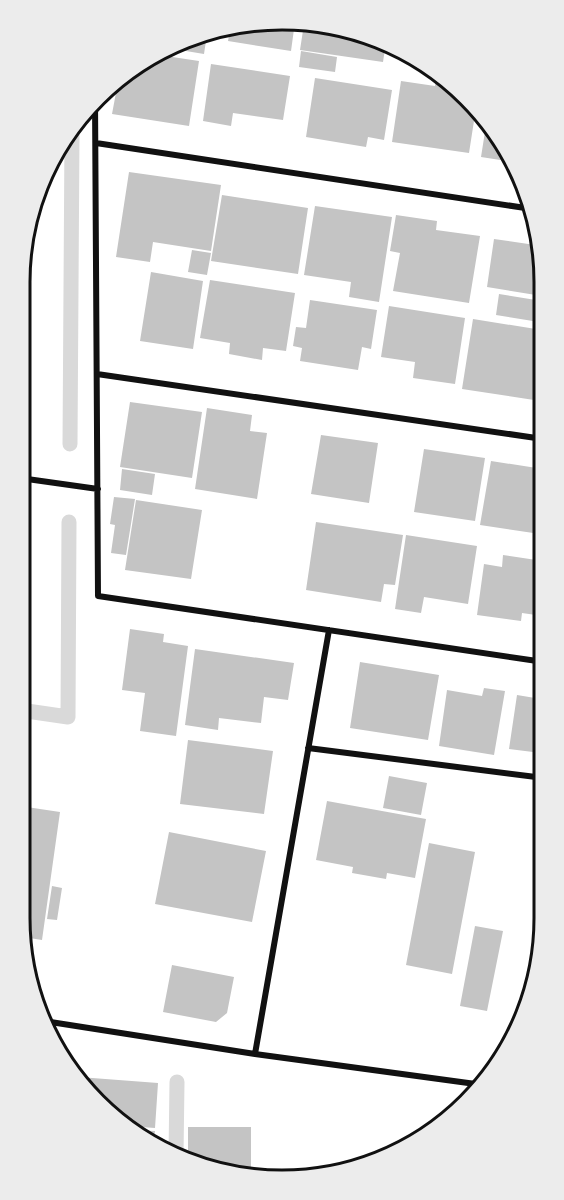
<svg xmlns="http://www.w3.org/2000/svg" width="564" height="1200" viewBox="0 0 564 1200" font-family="Barlow,sans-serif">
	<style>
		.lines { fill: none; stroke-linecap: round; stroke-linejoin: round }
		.stream { stroke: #d9d9d9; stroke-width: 15 }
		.building { fill: #c4c4c4 }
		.minor { stroke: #111; stroke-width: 6 }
		.rim { fill: none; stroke: #111; stroke-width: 3 }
	</style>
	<rect width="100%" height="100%" fill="#fff"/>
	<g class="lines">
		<path class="stream" d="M 70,444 L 72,133
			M 20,710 L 68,717 L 69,522
			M 176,1155 L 177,1082"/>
	</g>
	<path class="building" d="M 282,20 L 295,22 L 291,51 L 228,41 L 230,30 Z
		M 304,24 L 382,39 L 386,42 L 383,62 L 300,50 Z
		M 207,34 L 204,54 L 168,48 L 181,40 Z
		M 301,51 L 337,57 L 335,72 L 299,67 Z
		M 159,55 L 199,61 L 189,126 L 112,114 L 118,82 Z
		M 211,64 L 290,76 L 283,120 L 233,113 L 231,126 L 203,121 Z
		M 437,71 L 476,108 L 469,153 L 392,142 L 401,81 L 435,86 Z
		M 315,78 L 392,90 L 384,140 L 368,137 L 366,147 L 306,137 Z
		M 487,119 L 490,122 L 513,162 L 481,157 Z
		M 129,172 L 221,185 L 211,251 L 153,242 L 150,262 L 116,257 Z
		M 222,195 L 308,208 L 298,274 L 211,261 Z
		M 315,206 L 392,217 L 379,302 L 349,297 L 351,282 L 304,275 Z
		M 396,215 L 437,221 L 436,230 L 480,236 L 469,303 L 393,291 L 400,253 L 390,251 Z
		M 494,239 L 542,246 L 542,296 L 487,287 Z
		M 192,250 L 211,253 L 207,275 L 188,272 Z
		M 151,272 L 203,281 L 193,349 L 140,341 Z
		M 210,280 L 295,293 L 286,351 L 263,348 L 262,360 L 229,354 L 230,343 L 200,338 Z
		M 499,294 L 542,301 L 539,322 L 496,315 Z
		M 310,300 L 377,310 L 371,349 L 362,347 L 358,370 L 300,361 L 302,348 L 293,346 L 296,327 L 306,328 Z
		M 389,306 L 465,318 L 455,384 L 413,378 L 415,362 L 381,357 Z
		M 473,319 L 542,330 L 543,392 L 535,390 L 534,400 L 462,389 Z
		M 130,402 L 202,412 L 192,478 L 120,467 Z
		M 207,408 L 252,415 L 250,431 L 267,433 L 257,499 L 195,489 Z
		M 321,435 L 378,443 L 369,503 L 311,494 Z
		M 424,449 L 485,458 L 475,521 L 414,512 Z
		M 491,461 L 543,469 L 543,515 L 540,534 L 480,525 Z
		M 122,469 L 155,474 L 152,495 L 120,490 Z
		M 114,497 L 135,499 L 126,555 L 111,553 L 115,525 L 110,524 Z
		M 136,500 L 202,510 L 191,579 L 125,570 Z
		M 316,522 L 403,535 L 395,585 L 384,584 L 381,602 L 306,590 Z
		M 406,535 L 477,546 L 468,604 L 424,597 L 421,613 L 395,609 Z
		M 503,555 L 543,561 L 543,616 L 522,613 L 521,621 L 477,615 L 484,564 L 502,567 Z
		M 130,629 L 164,634 L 163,642 L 188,646 L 176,736 L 140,731 L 145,693 L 122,690 Z
		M 195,649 L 294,663 L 288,700 L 264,697 L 261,723 L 219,718 L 218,730 L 185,725 Z
		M 360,662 L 439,675 L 428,740 L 350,728 Z
		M 484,688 L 505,691 L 494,755 L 439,746 L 447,690 L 482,696 Z
		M 517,695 L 541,699 L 533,752 L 509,749 Z
		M 188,740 L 273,751 L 264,814 L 180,804 Z
		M 389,776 L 427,783 L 421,815 L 383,808 Z
		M 327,801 L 426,819 L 415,878 L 387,873 L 386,879 L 352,873 L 353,867 L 316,860 Z
		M 20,806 L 60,812 L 42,940 L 23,937 L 20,918 Z
		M 169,832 L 266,851 L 252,922 L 155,904 Z
		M 429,843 L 475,852 L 452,974 L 406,965 Z
		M 52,886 L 62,888 L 57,920 L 47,919 Z
		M 475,926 L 503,931 L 487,1011 L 460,1006 Z
		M 172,965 L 234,977 L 227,1013 L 216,1022 L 163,1012 Z
		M 79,1077 L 158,1083 L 155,1128 L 127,1126 L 84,1091 L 78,1080 Z
		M 188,1127 L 251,1127 L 251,1176 L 231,1176 L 188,1159 Z
		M 132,1130 L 155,1131 L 153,1146 L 150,1145 Z"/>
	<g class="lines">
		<path class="minor" d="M 95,98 L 98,596 L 544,662
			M 96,143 L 532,209
			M 97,374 L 543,439
			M 20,478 L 98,489
			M 308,748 L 544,778
			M 44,1021 L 255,1054 L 483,1085
			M 255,1054 L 329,630"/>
	</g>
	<path d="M0 0H564V1200H0ZM282 30H282A252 252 0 0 1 534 282V918A252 252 0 0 1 282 1170H282A252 252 0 0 1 30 918V282A252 252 0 0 1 282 30Z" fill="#ececec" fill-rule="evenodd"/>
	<path class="rim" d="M282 30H282A252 252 0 0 1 534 282V918A252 252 0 0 1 282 1170H282A252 252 0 0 1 30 918V282A252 252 0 0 1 282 30Z"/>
</svg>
